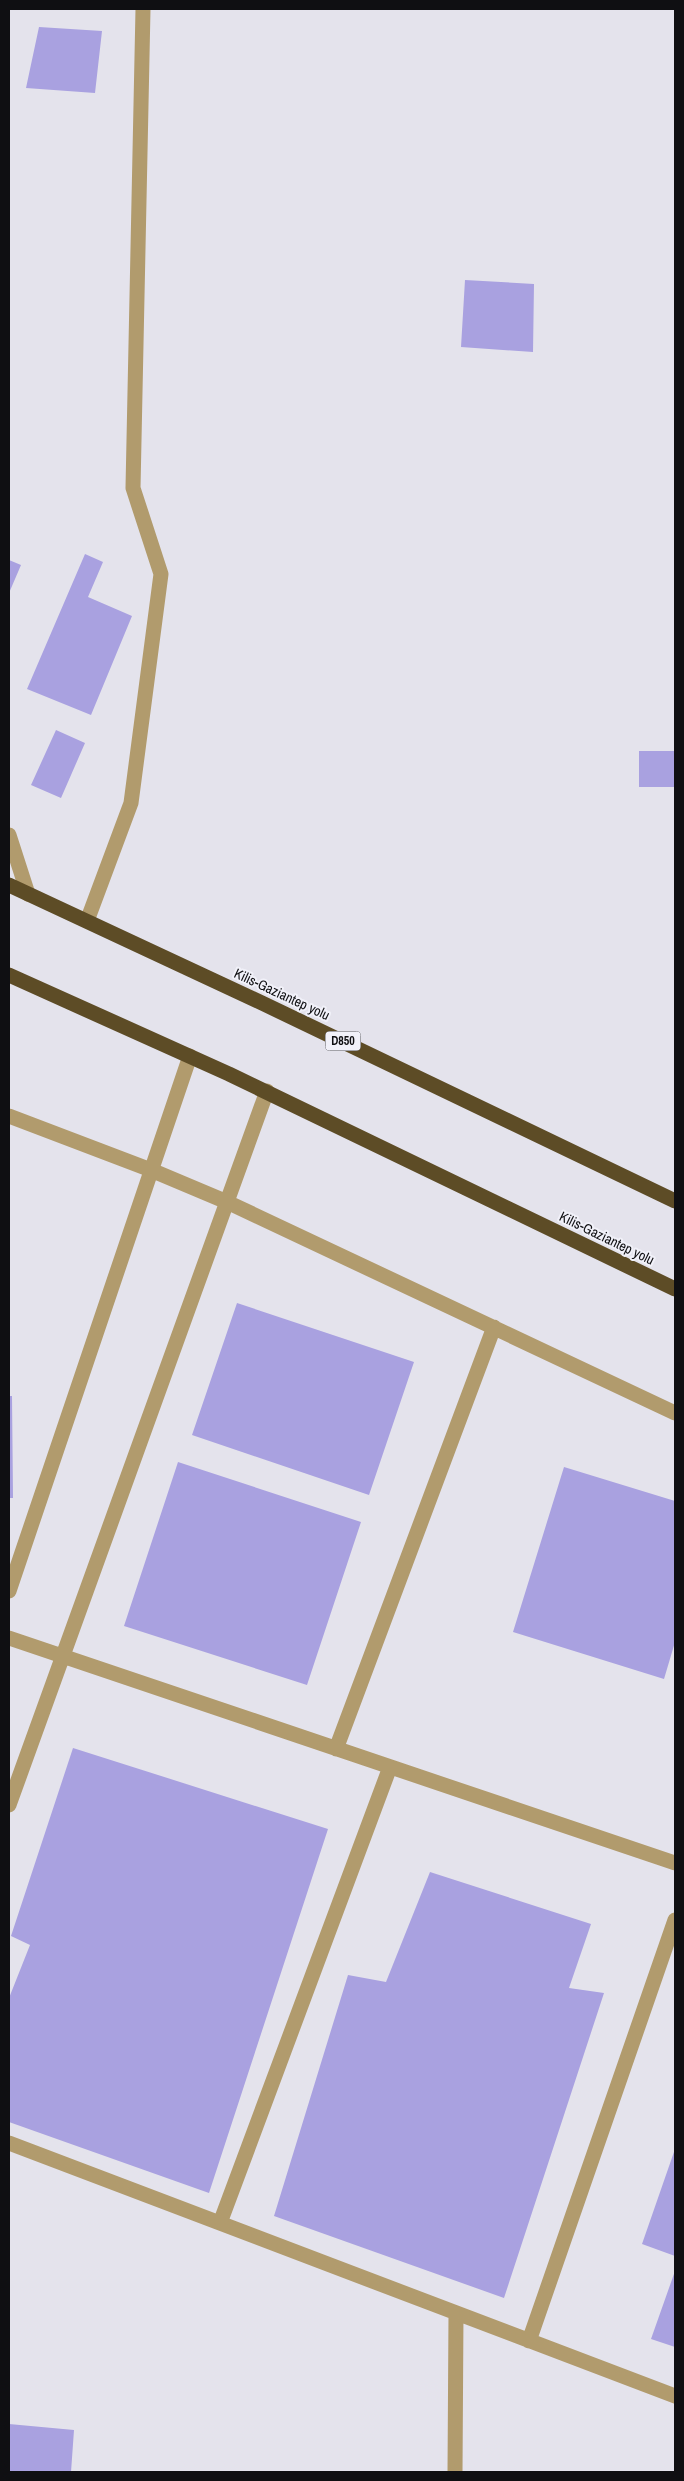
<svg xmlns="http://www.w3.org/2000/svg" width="684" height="2481" viewBox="0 0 684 2481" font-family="'Archivo Narrow',sans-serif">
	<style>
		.building { fill: #a9a1e0 }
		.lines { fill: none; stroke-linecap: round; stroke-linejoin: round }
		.minor { stroke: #b19b6d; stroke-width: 15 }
		.highway { stroke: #5d4c26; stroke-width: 15 }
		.labels { text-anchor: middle; stroke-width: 4; stroke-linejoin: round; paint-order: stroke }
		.shield { fill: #f1f1f9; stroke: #535357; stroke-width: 1 }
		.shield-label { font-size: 12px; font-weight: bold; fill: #0f0f12 }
		.street-label { font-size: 14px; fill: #0f0f12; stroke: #f1f1f9 }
	</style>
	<rect width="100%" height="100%" fill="#e4e3ec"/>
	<path class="building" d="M 39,27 L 102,31 L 95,93 L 26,88 Z
		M 465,280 L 534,284 L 533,352 L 461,347 Z
		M 85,554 L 103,562 L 88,597 L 132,616 L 91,715 L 27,689 Z
		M 9,560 L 21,565 L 9,593 Z
		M 56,730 L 85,743 L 61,798 L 31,785 Z
		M 639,751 L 675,751 L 675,787 L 639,787 Z
		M 237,1303 L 414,1362 L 369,1495 L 192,1435 Z
		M 9,1396 L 12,1396 L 13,1498 L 9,1498 Z
		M 178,1462 L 361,1522 L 307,1685 L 124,1626 Z
		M 564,1467 L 675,1501 L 675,1642 L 664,1679 L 513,1632 Z
		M 73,1748 L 328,1829 L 209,2193 L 9,2122 L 9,1998 L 30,1945 L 11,1936 Z
		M 430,1872 L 591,1924 L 569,1988 L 604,1993 L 504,2298 L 274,2216 L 348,1975 L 386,1982 Z
		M 675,2149 L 675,2256 L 642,2244 Z
		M 675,2271 L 675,2347 L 651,2339 Z
		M 9,2424 L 74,2430 L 71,2472 L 9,2472 Z"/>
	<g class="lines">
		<path class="minor" d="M 9,835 L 28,894
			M 87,921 L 131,803 L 161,574 L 133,488 L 143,9
			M 9,1116 L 151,1170 L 227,1202 L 675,1413
			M 9,1591 L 190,1056
			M 9,1638 L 675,1863
			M 336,1749 L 494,1327
			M 9,1805 L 267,1091
			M 9,2143 L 675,2396
			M 220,2223 L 390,1767
			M 529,2341 L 675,1920
			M 455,2472 L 456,2313"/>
		<path class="highway" d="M 9,885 L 262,1003 L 675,1201
			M 9,975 L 229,1074 L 675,1289"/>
	</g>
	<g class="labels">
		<rect class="shield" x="325.5" y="1031.5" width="35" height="19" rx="4"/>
		<g class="shield-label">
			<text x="343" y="1045">D850</text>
		</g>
		<g class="street-label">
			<text transform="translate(282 994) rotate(25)" y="5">Kilis-Gaziantep yolu</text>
			<text transform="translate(607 1238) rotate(26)" y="5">Kilis-Gaziantep yolu</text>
		</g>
	</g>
	<rect width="684" height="2481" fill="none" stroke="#0f0f12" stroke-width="20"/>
</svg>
